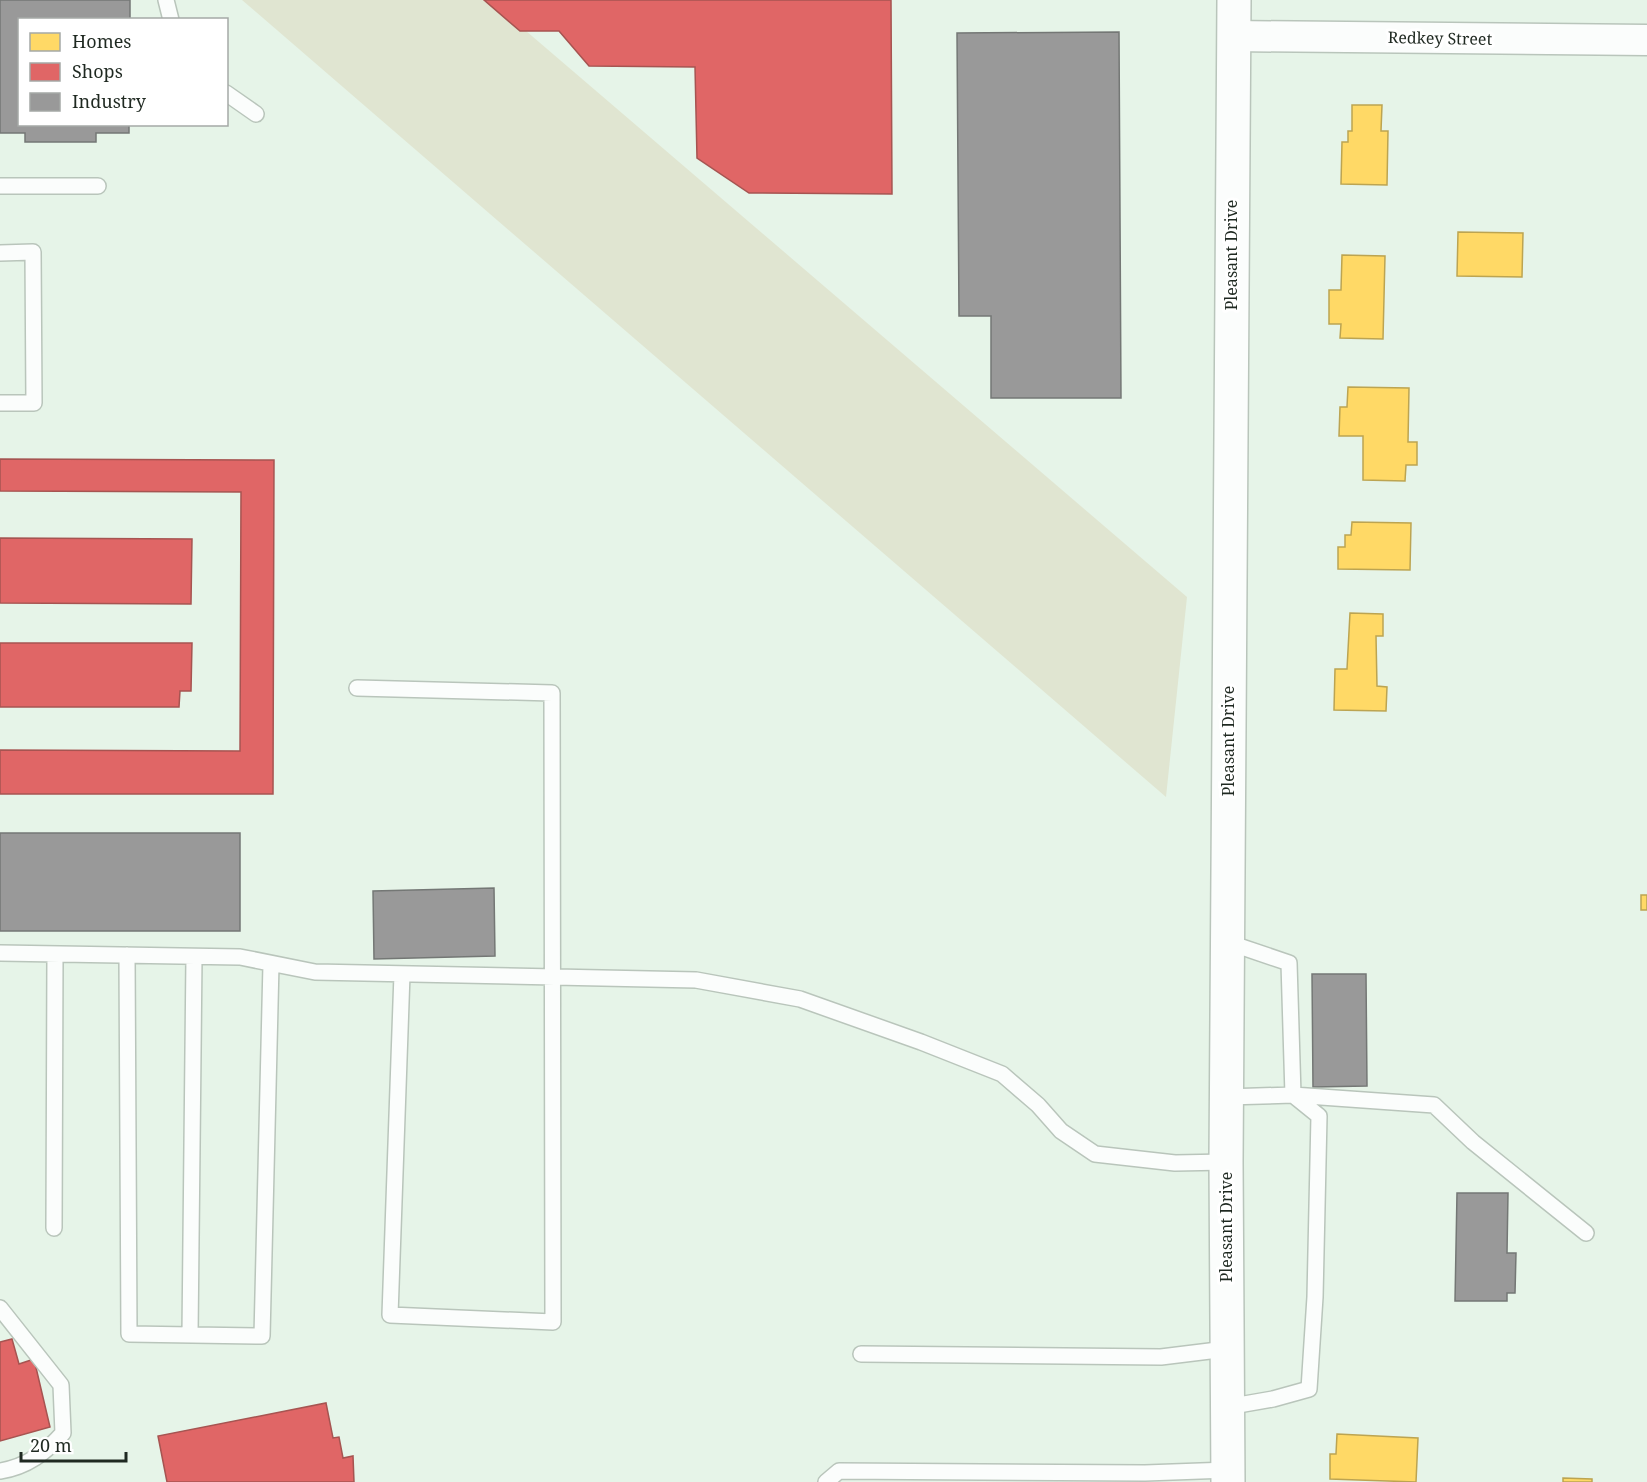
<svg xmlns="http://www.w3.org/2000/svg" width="1647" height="1482" viewBox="0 0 1647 1482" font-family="'Noto Serif',serif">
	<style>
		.green { fill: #e0e5d1 }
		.homes { fill: #ffd966; stroke: #bca451; stroke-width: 1.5 }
		.shops { fill: #e06666; stroke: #a65451; stroke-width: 1.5 }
		.industry { fill: #999; stroke: #747775; stroke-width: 1.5 }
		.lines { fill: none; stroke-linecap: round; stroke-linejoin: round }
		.lane-casing { stroke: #b9c5bb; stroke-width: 18 }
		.street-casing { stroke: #b9c5bb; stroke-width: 33 }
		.secondary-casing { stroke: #b9c5bb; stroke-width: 36 }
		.lane { stroke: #fbfdfc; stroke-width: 15 }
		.street { stroke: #fbfdfc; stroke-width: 30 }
		.secondary { stroke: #fbfdfc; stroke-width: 33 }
		.labels { text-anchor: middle; stroke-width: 6; stroke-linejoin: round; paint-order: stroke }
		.street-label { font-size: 16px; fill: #1f2921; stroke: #fff }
	</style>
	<rect width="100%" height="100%" fill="#e6f4e8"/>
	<path class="green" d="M 242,0 L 490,0 L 1187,597 L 1166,797 Z"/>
	<path class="homes" d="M 1352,105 L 1382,105 L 1381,131 L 1388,131 L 1387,185 L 1341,184 L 1342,142 L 1348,142 L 1348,131 L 1352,131 Z
		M 1458,232 L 1523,233 L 1522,277 L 1457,276 Z
		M 1342,255 L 1385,256 L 1383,339 L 1340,338 L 1341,324 L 1329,324 L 1329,290 L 1341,290 Z
		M 1348,387 L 1409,388 L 1408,442 L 1417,442 L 1417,465 L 1406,465 L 1405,481 L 1363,480 L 1363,436 L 1339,436 L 1340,407 L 1347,407 Z
		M 1352,522 L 1411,523 L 1410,570 L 1338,569 L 1338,547 L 1345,547 L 1345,535 L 1351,535 Z
		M 1350,613 L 1383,614 L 1383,636 L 1376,636 L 1377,686 L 1387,687 L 1386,711 L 1334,710 L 1335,669 L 1347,669 Z
		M 1641,895 L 1647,895 L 1647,910 L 1641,910 Z
		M 1337,1434 L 1418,1438 L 1416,1482 L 1330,1479 L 1330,1454 L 1336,1454 Z
		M 1563,1478 L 1592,1479 L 1592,1482 L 1563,1482 Z"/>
	<path class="shops" d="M 484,0 L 891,0 L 892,194 L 749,193 L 697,158 L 695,67 L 589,66 L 559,31 L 520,31 Z
		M 0,459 L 274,460 L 273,794 L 0,794 L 0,750 L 240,751 L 241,492 L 0,491 Z
		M 0,538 L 192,539 L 191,604 L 0,603 Z
		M 0,643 L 192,643 L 191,691 L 180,691 L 179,707 L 0,707 Z
		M 12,1339 L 19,1364 L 34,1359 L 50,1427 L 0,1441 L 0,1342 Z
		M 326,1403 L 333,1438 L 339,1437 L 343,1458 L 353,1456 L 354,1482 L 167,1482 L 158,1436 Z"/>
	<path class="industry" d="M 0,0 L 130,0 L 130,20 L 20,20 L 20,124 L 129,124 L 129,133 L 96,133 L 96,142 L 25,142 L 25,133 L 0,133 Z
		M 1119,32 L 1121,398 L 991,398 L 991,316 L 959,316 L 957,33 Z
		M 0,833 L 240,833 L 240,931 L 0,931 Z
		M 494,888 L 495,956 L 374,959 L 373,891 Z
		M 1312,974 L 1366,974 L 1367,1086 L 1313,1087 Z
		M 1457,1193 L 1508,1193 L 1507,1253 L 1516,1253 L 1515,1293 L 1507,1293 L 1507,1301 L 1455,1301 Z"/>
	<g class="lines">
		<defs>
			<path id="lane" d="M 166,0 L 171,20
				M 226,93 L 256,114
				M 0,186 L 98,186
				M 0,253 L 33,252 L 34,403 L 0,403
				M 357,688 L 552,693 L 553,1322 L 390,1315 L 402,974
				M 0,953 L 240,957 L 315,972 L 696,980 L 800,999 L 921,1042 L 1002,1074 L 1038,1105 L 1061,1131 L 1095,1154 L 1175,1163 L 1226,1162
				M 127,955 L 129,1334 L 262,1336 L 271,964
				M 1226,1097 L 1293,1095 L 1434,1105 L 1473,1142 L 1586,1233
				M 54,1228 L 55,954
				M 0,1308 L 61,1385 L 63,1433 C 46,1452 27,1467 0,1471
				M 190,1335 L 194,957
				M 861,1354 L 1161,1357 L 1226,1349
				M 1227,1407 L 1273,1399 L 1309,1389 L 1315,1297 L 1319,1116 L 1293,1095 L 1289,963 L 1227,942
				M 826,1482 L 839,1471 L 1145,1473 L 1228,1470"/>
			<path id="street" d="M 1233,36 L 1647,40"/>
			<path id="secondary" d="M 1228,1482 L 1226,1162 L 1234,0"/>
		</defs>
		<use href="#lane" class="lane-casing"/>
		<use href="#street" class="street-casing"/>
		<use href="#secondary" class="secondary-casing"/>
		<use href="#lane" class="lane"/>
		<use href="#street" class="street"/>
		<use href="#secondary" class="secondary"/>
	</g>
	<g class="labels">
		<g class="street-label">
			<text transform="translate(1440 38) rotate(1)" y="6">Redkey Street</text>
			<text transform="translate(1231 255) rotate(-90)" y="6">Pleasant Drive</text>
			<text transform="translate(1228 741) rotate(-90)" y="6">Pleasant Drive</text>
			<text transform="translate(1226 1227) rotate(-90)" y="6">Pleasant Drive</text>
		</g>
	</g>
	<rect x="18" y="18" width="210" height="108" fill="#ffffff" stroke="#a5a9a6" stroke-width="1.5"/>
	<rect x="30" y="33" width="30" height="18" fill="#ffd966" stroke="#a5a9a6" stroke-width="1.5"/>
	<text x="72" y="48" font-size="18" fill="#1f2921">Homes</text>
	<rect x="30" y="63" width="30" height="18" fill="#e06666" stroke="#a5a9a6" stroke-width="1.5"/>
	<text x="72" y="78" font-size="18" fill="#1f2921">Shops</text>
	<rect x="30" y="93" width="30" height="18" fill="#999999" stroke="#a5a9a6" stroke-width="1.5"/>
	<text x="72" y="108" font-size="18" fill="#1f2921">Industry</text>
	<path d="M21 1452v9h105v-9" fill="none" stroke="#1f2921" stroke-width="3"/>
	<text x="30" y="1452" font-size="18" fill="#1f2921" stroke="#ffffff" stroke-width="4.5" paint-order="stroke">20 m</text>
</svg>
